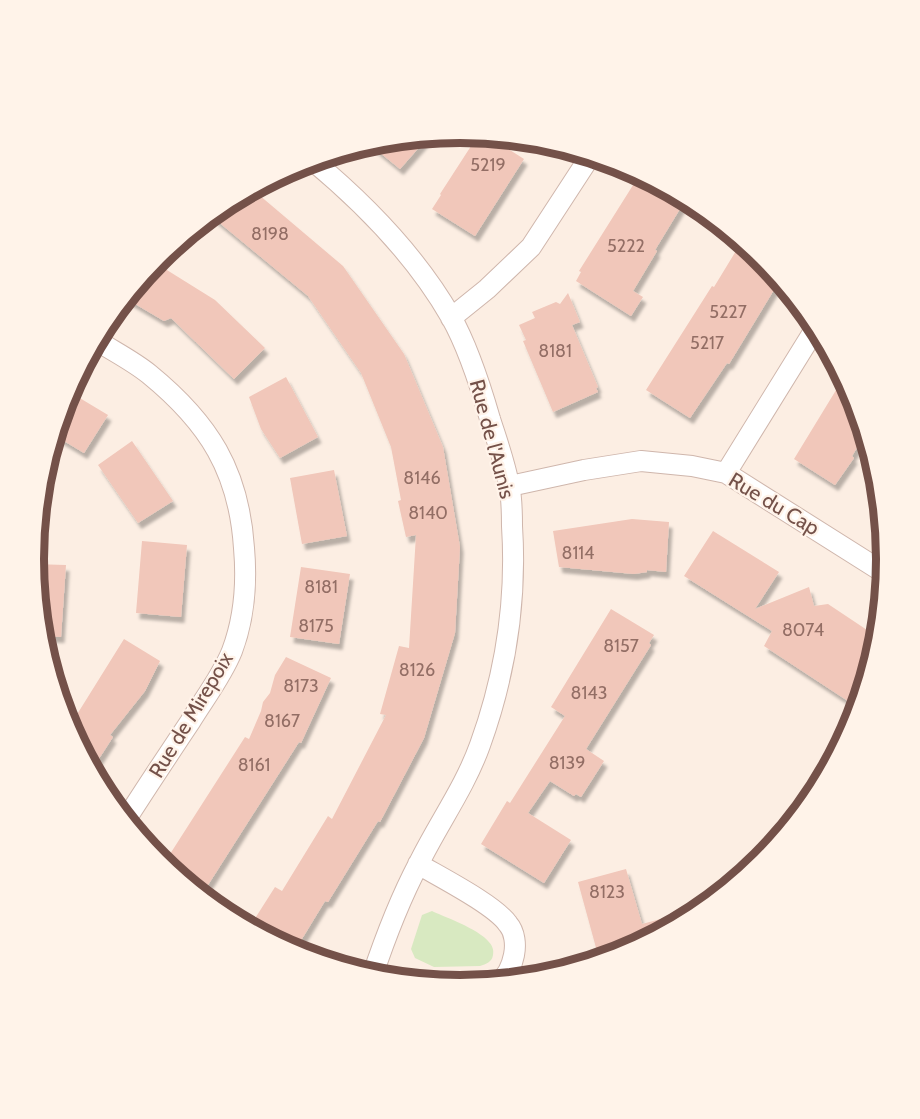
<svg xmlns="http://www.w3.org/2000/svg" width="920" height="1119" viewBox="0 0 920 1119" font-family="Cabin,sans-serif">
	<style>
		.green { fill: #d8e9c1 }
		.building { fill: #f1c7ba; filter: url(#shadow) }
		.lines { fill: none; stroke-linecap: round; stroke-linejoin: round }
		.minor-casing { stroke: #cfb6ac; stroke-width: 22 }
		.minor { stroke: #fff; stroke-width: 20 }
		.labels { text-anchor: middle; stroke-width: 4.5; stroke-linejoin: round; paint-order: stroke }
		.number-label { font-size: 18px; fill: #936e65 }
		.street-label { font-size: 21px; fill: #745149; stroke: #fff3e9 }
		.rim { fill: none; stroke: #745149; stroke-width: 8 }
	</style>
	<defs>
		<filter id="shadow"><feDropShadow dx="3.5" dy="6" stdDeviation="1.5" flood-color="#0004"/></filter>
	</defs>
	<rect width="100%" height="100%" fill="#fceee3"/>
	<path class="green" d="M 432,911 C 446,918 499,935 493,955 C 492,962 486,964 480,966 L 434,967 L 415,958 L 411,949 L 422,915 Z"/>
	<path class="building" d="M 430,135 L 400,169 L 368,143 L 377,141 Z
		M 481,135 L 486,135 L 524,159 L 475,236 L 432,209 L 441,195 L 440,194 L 473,143 L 475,144 Z
		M 640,174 L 686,199 L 655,250 L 657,251 L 633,291 L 643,297 L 631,316 L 576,281 L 581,272 L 579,271 Z
		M 252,189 L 343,266 L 404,354 L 443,447 L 460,547 L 455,633 L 424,738 L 380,822 L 378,821 L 328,902 L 325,901 L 297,947 L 254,920 L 275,887 L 282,891 L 328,816 L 332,819 L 386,715 L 380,714 L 399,646 L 409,648 L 416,535 L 406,537 L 398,501 L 401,500 L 391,447 L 361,373 L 308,296 L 210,215 L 223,204 Z
		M 742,241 L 762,258 L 780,280 L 729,364 L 727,363 L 690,418 L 646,390 L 712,286 L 714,287 Z
		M 154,262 L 215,300 L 265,348 L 234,379 L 171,318 L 164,321 L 125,298 Z
		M 568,293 L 580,322 L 572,325 L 598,387 L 596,388 L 598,392 L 553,412 L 523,341 L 526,340 L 519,325 L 535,318 L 532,312 L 556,302 L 560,304 Z
		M 286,377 L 318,437 L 280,458 L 261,429 L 249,397 Z
		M 844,377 L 855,396 L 866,433 L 852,456 L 854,458 L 835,485 L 794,459 Z
		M 68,391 L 108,415 L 84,453 L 54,435 Z
		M 132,441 L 173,501 L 138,523 L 98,465 Z
		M 334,470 L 347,536 L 302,544 L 290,478 Z
		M 632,519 L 669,522 L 666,572 L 647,570 L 647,572 L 634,574 L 559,567 L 553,531 Z
		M 713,531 L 779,572 L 755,609 L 809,587 L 814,606 L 828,604 L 879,638 L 865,688 L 854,705 L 764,646 L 772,631 L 684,576 Z
		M 142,541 L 187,545 L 181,617 L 136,613 Z
		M 33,564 L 66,565 L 61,637 L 41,636 Z
		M 301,567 L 350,574 L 339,644 L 290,637 Z
		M 611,609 L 654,635 L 649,643 L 651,645 L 586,749 L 604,761 L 581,797 L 576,794 L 574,796 L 550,781 L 528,813 L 571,840 L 544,883 L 481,844 L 507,801 L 510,803 L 565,716 L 551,707 Z
		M 124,639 L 160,661 L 145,691 L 110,735 L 113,737 L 91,771 L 65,723 L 60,706 L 76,716 Z
		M 286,657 L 331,678 L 301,743 L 299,742 L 201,896 L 163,865 L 245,737 L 249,739 L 261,711 L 263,702 L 270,693 L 275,675 Z
		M 626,869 L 642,924 L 683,913 L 686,920 L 642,944 L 598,955 L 578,882 Z"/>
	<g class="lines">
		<defs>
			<path id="minor" d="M 312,160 C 365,204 416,256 451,317 C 467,345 481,388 490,419 C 497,441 505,463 509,485 C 512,498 512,512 512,526 C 517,603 506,673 480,745 C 465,787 438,824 419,863 C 400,899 385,938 372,977
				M 451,318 L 487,289 L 531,247 L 591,155
				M 96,340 C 113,351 133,361 149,374 C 209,423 239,471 244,548 C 247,582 244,619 232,651 C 222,676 204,699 190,722 C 168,755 146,788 125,821
				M 726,473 L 817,326
				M 510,486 L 584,470 L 641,461 L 692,466 L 726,473 L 886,574
				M 418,864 C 440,877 495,905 508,924 C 515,932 516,945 514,955 C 512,965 507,977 498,983"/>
		</defs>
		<use href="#minor" class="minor-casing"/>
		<use href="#minor" class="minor"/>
	</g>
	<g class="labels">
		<g class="number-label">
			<text x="488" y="171">5219</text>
			<text x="270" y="240">8198</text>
			<text x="626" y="252">5222</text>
			<text x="728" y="318">5227</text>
			<text x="707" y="349">5217</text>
			<text x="555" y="357">8181</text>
			<text x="422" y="484">8146</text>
			<text x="428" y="519">8140</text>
			<text x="578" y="559">8114</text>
			<text x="321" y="593">8181</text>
			<text x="316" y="632">8175</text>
			<text x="803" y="636">8074</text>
			<text x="621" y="652">8157</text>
			<text x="417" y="676">8126</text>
			<text x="301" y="692">8173</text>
			<text x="589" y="699">8143</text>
			<text x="282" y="727">8167</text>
			<text x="567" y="769">8139</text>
			<text x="254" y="771">8161</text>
			<text x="607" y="898">8123</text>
		</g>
		<g class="street-label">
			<text transform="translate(492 439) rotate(75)" y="7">Rue de l'Aunis</text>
			<text transform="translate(774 504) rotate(31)" y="7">Rue du Cap</text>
			<text transform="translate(191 715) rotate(-59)" y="7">Rue de Mirepoix</text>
		</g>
	</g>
	<path d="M0 0H920V1119H0ZM44 559a416 416 0 1 1 832 0a416 416 0 1 1-832 0Z" fill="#fff3e9" fill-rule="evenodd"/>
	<path class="rim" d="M44 559a416 416 0 1 1 832 0a416 416 0 1 1-832 0Z"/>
</svg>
